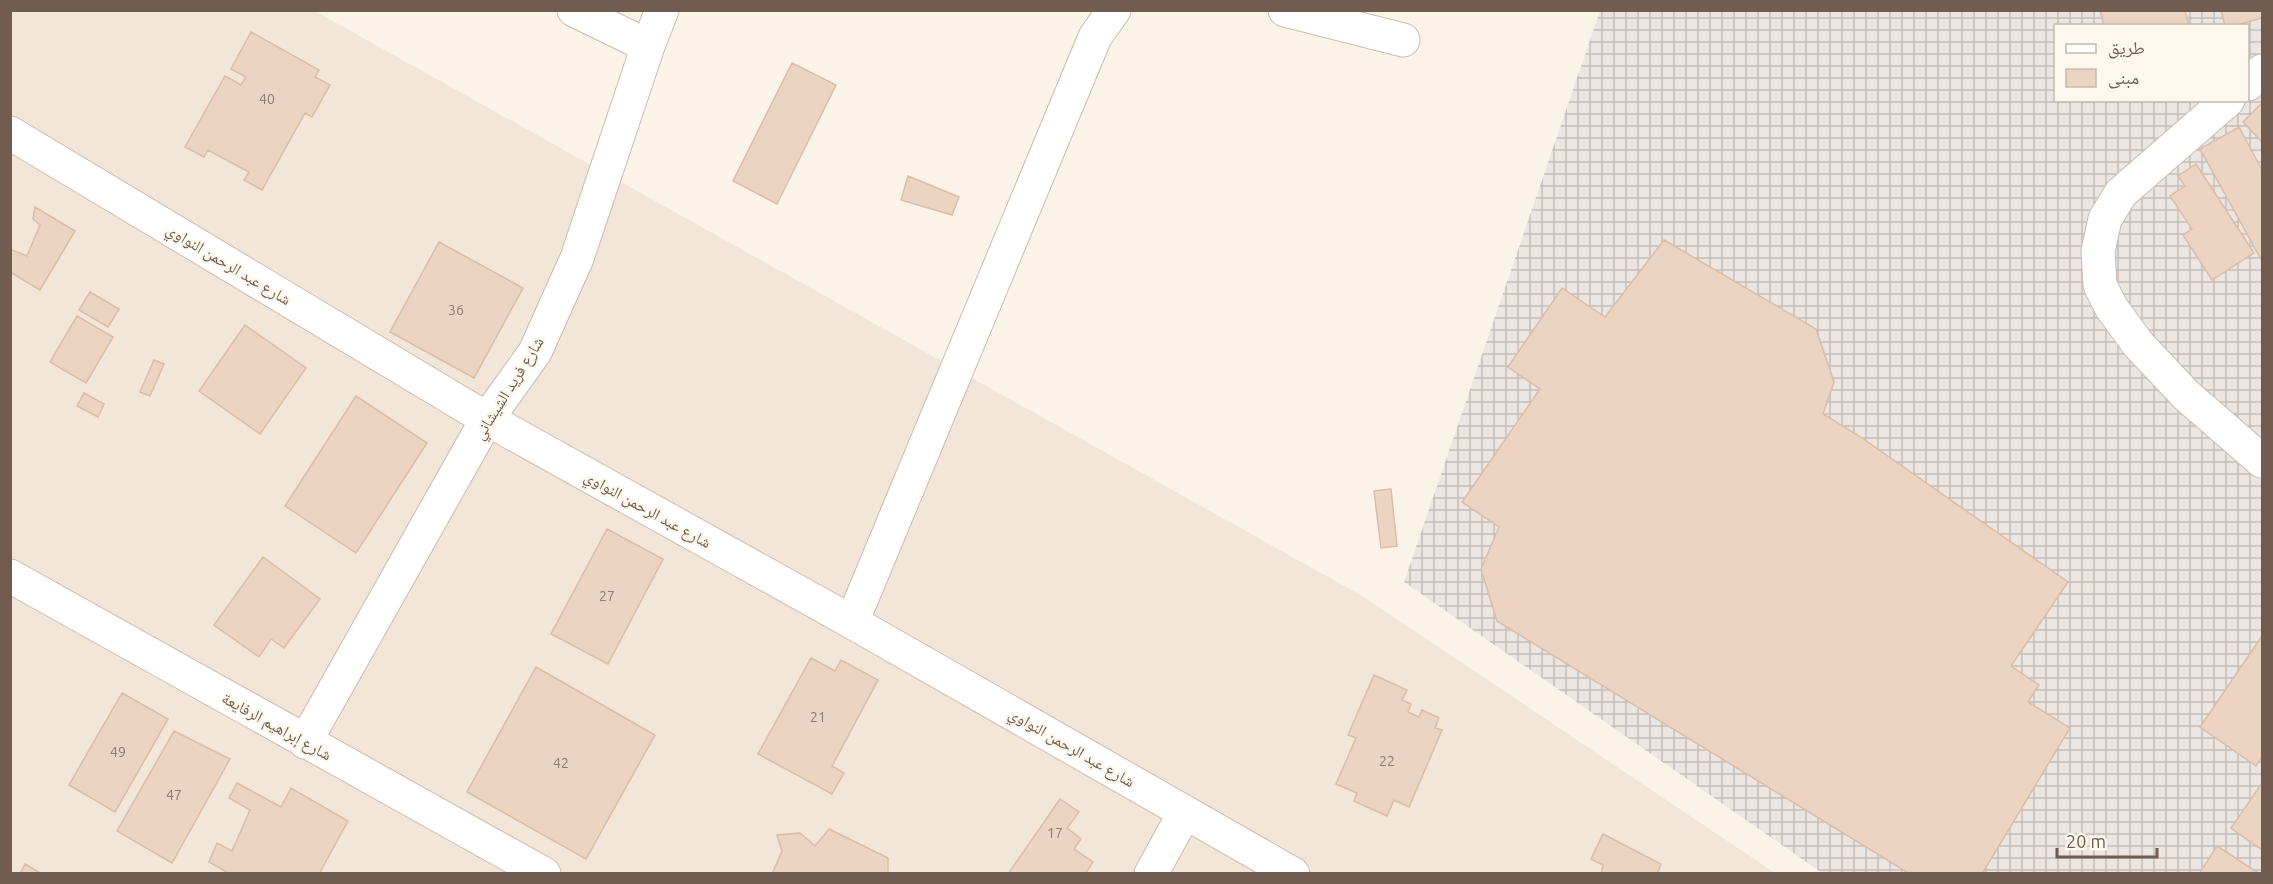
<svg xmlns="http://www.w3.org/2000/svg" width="2273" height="884" viewBox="0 0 2273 884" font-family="Ubuntu,'Noto Naskh Arabic',sans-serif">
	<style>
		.residential { fill: #f1e6d7 }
		.industrial { fill: url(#industrial-grid); fill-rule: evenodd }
		.building { fill: #ecd4c3; stroke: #ddbca5; stroke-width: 1.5 }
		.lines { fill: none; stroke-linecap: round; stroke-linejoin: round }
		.street-casing { stroke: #cbbcaf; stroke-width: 35 }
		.street { stroke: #fff; stroke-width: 33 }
		.labels { text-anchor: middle; stroke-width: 5; stroke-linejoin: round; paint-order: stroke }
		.number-label { font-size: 14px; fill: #907a6c }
		.street-label { font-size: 16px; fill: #715c4f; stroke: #fdf8ee }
	</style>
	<defs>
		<pattern id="industrial-grid" width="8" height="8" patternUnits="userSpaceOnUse" patternTransform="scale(1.5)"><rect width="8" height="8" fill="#ebe6e1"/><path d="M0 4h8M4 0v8" fill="none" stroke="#c3beb9"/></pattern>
	</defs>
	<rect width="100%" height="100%" fill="#faf4e8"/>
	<path class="residential" d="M 10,11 L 315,11 L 1364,597 L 1775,873 L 11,873 Z"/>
	<path class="industrial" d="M 1600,11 L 2262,11 L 2262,873 L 1822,873 L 1404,582 ZM 2056,26 L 2248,26 L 2248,100 L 2056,100 Z"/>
	<path class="building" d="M 2100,10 L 2185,10 L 2189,25 L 2104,26 Z
		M 2221,10 L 2262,10 L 2262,18 L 2233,26 L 2225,26 Z
		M 251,32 L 319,70 L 315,77 L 330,85 L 312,117 L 305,113 L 262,190 L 244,180 L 249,172 L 208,150 L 204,157 L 185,147 L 225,76 L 241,85 L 246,77 L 231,69 Z
		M 792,63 L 836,85 L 777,204 L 733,181 Z
		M 2262,103 L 2262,142 L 2243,122 Z
		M 2239,127 L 2262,170 L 2262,261 L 2200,149 Z
		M 2196,164 L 2254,253 L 2212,280 L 2183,235 L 2192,229 L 2170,196 L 2185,186 L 2178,176 Z
		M 908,176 L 959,197 L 952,215 L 901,200 Z
		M 35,207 L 75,231 L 40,290 L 10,272 L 10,249 L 27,256 L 40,225 L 33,219 Z
		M 1664,240 L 1816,329 L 1834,382 L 1823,414 L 1859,436 L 2068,582 L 2011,666 L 2039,685 L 2028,702 L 2070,728 L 1982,874 L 1910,874 L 1497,621 L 1481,569 L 1499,527 L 1462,502 L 1540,389 L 1508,367 L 1562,288 L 1605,317 Z
		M 439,242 L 523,288 L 474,378 L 390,332 Z
		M 90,292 L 119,309 L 108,327 L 79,310 Z
		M 77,316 L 113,337 L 86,383 L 50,362 Z
		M 245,325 L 306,368 L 260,434 L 199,391 Z
		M 154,360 L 164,364 L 150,396 L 140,392 Z
		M 84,393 L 104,404 L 98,417 L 77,406 Z
		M 356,396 L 427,443 L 356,553 L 285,506 Z
		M 1391,489 L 1397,546 L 1381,548 L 1374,491 Z
		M 607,529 L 663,559 L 608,664 L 551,634 Z
		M 263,557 L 320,599 L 284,648 L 271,639 L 259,657 L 214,625 Z
		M 2262,636 L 2262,756 L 2256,766 L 2200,727 Z
		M 811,658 L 835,671 L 841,660 L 878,680 L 832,766 L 844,773 L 832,794 L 758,754 Z
		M 536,667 L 655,735 L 586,859 L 467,792 Z
		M 1374,675 L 1407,690 L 1402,700 L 1411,704 L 1408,712 L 1419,717 L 1422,710 L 1439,718 L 1435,728 L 1442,730 L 1409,807 L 1394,800 L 1387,816 L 1354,801 L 1357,793 L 1336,784 L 1356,738 L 1348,735 Z
		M 122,693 L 168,719 L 115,812 L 69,785 Z
		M 174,731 L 230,759 L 172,863 L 117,831 Z
		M 237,783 L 281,807 L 291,788 L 348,821 L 319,874 L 230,874 L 209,862 L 217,843 L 232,851 L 250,810 L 229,798 Z
		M 2262,783 L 2262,850 L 2231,828 Z
		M 1060,799 L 1079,812 L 1067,828 L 1081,839 L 1074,849 L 1093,862 L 1085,874 L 1008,874 Z
		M 829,829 L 888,858 L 888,874 L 772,874 L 782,851 L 777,835 L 800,833 L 815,846 Z
		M 1603,834 L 1661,864 L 1657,874 L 1601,874 L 1603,865 L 1591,859 Z
		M 2217,846 L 2260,874 L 2199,874 Z
		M 25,864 L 42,874 L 20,874 Z"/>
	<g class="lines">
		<defs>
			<path id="street" d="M 574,10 L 648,46
				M 1285,10 L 1403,40
				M 2248,84 L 2262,71
				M 2228,100 L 2121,193 L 2105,219 L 2098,251 L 2100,285 L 2111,307 L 2138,344 L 2186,395 L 2262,461
				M 10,133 L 487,419 L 852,622 L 1293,874
				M 10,576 L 544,874
				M 852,622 L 1095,37 L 1114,10
				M 305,742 L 487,419 L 535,352 L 577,258 L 648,46 L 662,10
				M 1151,874 L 1185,812"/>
		</defs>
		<use href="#street" class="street-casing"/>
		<use href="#street" class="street"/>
	</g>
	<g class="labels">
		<g class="number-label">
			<text x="267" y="104">40</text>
			<text x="456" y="315">36</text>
			<text x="607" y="601">27</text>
			<text x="818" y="722">21</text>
			<text x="118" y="757">49</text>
			<text x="1387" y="766">22</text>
			<text x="561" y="768">42</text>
			<text x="174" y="800">47</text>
			<text x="1055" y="838">17</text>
		</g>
		<g class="street-label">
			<text transform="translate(229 264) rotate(31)" y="6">شارع عبد الرحمن النواوي</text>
			<text transform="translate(508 388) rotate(-58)" y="6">شارع فريد الشيشاني</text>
			<text transform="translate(648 509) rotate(29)" y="6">شارع عبد الرحمن النواوي</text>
			<text transform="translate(277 726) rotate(29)" y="6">شارع إبراهيم الرفايعة</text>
			<text transform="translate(1072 747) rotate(30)" y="6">شارع عبد الرحمن النواوي</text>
		</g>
	</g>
	<rect width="2273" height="884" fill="none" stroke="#715c4f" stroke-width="24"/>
	<rect x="2054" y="24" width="195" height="78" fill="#fdf8ee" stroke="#c5baae" stroke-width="1.5"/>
	<rect x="2066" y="44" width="30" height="9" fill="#ffffff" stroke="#c5baae" stroke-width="1.5"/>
	<text x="2108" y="54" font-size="18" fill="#715c4f">طريق</text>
	<rect x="2066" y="69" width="30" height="18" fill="#ecd4c3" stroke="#c5baae" stroke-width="1.5"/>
	<text x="2108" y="84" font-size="18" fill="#715c4f">مبنى</text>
	<path d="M2057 848v9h100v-9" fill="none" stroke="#715c4f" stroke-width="3"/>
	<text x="2066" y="848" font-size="18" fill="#715c4f" stroke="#fdf8ee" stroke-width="4.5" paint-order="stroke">20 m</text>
</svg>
